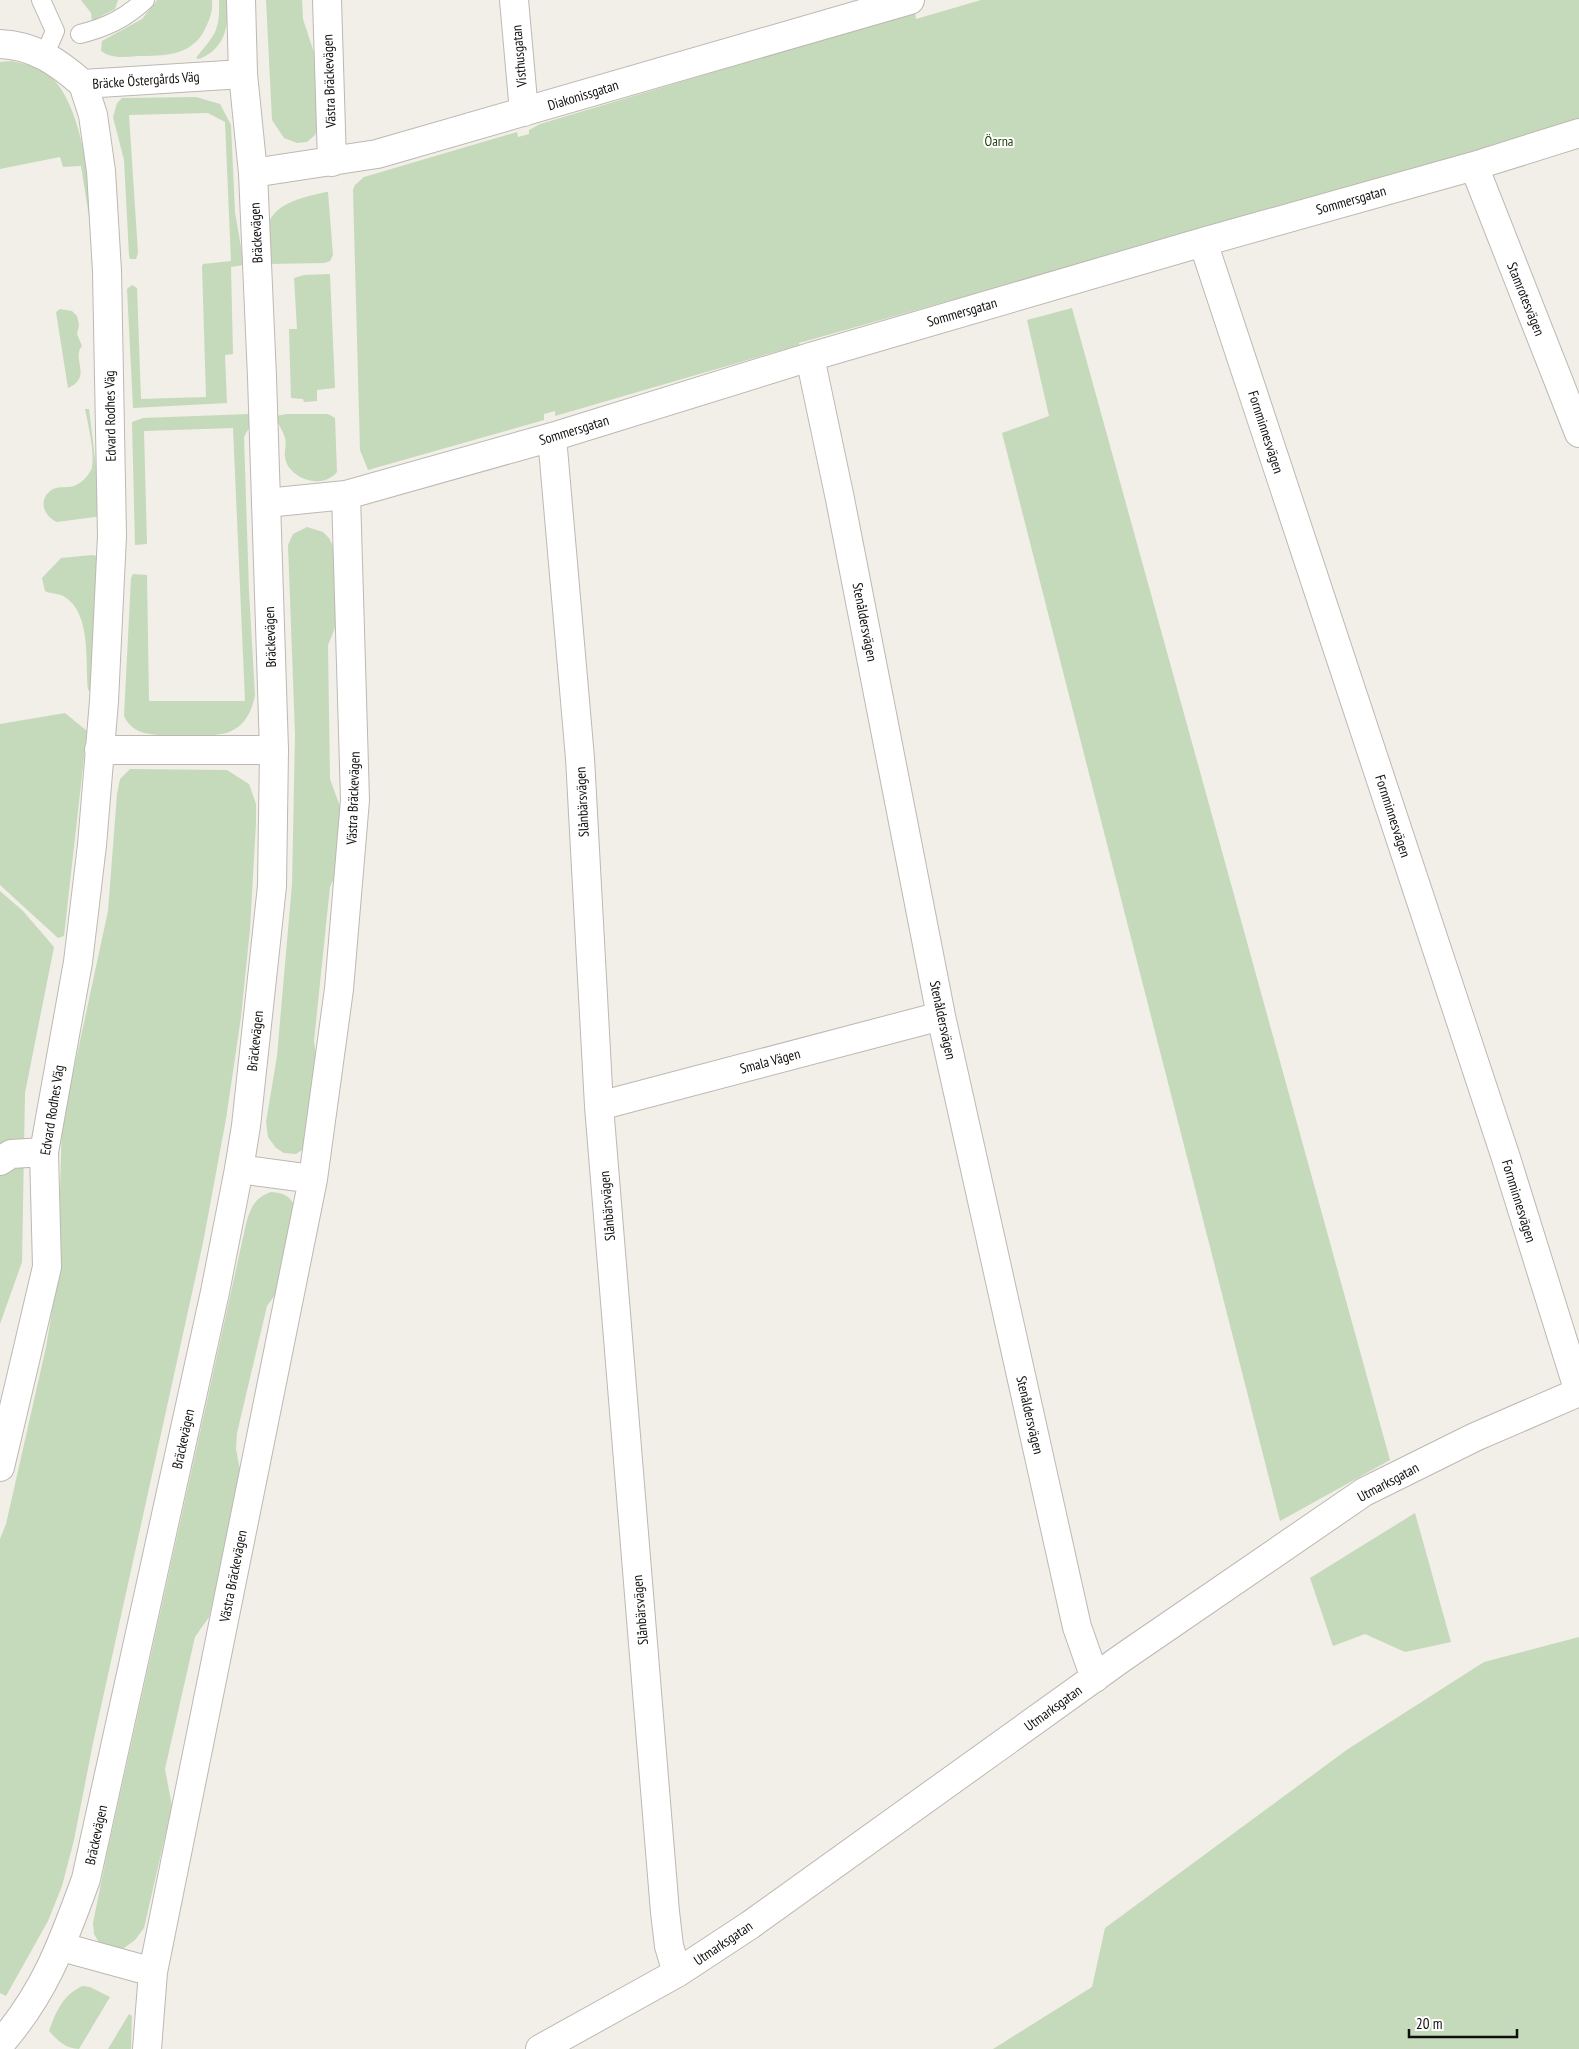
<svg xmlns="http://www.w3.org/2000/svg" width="1579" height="2049" viewBox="0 0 1579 2049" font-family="'PT Sans Narrow',sans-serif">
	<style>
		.green { fill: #c5daba }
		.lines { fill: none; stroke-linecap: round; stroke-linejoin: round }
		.lane-casing { stroke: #bdb8b3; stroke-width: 20 }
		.street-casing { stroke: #bdb8b3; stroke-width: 30 }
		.secondary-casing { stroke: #bdb8b3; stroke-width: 30 }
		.lane { stroke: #fff; stroke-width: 18 }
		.street { stroke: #fff; stroke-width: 28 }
		.secondary { stroke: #fff; stroke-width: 28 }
		.labels { text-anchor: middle; stroke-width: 4; stroke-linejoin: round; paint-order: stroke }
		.street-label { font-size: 14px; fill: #110f0d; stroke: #fff }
		.park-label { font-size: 14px; fill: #22410a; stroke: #fff }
	</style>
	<rect width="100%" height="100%" fill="#f2eee8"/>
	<path class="green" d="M 81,0 L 118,0 L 115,9 L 92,21 L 91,13 Z
		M 157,0 L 212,0 C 213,11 210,19 205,29 C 192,56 164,56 138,56 C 125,57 112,59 101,51 L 102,41 L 142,19 Z
		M 219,0 L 228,0 C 229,26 225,49 199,59 L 196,58 C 215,34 220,32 219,0 Z
		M 266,0 L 302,0 L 303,19 L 317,62 L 320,122 L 315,135 L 307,142 L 297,143 L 284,138 L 272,120 Z
		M 981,0 L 1579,0 L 1579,124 L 799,343 L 799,345 L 555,416 L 555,411 L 544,414 L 544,420 L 368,470 L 360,450 L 353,190 L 355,185 L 364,177 L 517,132 L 518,137 L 529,134 L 529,130 L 540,124 L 915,12 L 916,19 Z
		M 11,61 C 27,64 41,68 53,79 C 81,107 92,185 90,223 L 81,166 L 63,167 L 60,157 L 0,169 L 0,62 Z
		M 196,97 L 220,104 L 231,125 L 235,212 L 244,265 L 231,267 L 233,354 L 225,355 L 227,403 L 133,408 L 127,289 L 132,285 L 137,288 L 141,399 L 206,397 L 202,266 L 203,264 L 231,261 L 225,122 L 208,113 L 129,115 L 138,253 L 136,259 L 130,259 L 129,255 L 124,160 L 113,117 L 117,103 L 122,98 Z
		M 326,192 L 328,192 L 333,255 L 330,261 L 324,263 L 269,264 C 268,254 265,243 266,233 C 270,202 302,198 326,192 Z
		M 330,274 L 335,388 L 317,390 L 317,401 L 304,402 L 303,399 L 291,398 L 289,329 L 297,329 L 294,278 L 304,275 Z
		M 1072,308 L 1390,1460 L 1280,1521 L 1002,433 L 1049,416 L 1027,320 Z
		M 60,309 L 72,311 L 77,316 L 79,325 L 77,334 L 82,346 C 71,359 93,377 68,388 L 56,312 Z
		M 85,409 L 89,409 L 102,516 L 57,522 C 45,517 38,502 49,492 C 57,484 69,490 78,484 C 83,481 88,476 91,470 C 96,456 88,424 85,409 Z
		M 249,414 L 251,416 L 249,428 L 244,437 L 249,591 L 255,695 C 252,711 245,726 229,732 C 216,738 154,737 141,732 C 133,729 127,723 124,716 L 131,578 L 133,574 L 147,575 L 149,701 L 245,701 L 233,428 L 144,431 L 147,544 L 135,545 L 132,422 L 143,418 Z
		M 287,414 L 328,414 L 335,418 L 337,472 C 333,477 327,480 321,481 C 306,483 287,473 285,457 C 284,451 287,444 285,438 C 283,430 277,424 276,416 Z
		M 307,527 L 323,532 L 329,538 L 335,550 L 337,623 L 328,645 L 330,779 L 341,809 L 339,868 L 330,887 L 314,1041 L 319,1078 L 308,1146 L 296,1154 L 284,1153 L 276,1148 L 268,1137 L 266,1122 L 277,1056 L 292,884 L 295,734 L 288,545 L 293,534 Z
		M 92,555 L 97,556 L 98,560 L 90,691 L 88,690 C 85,663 92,611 63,596 C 57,593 51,594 45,591 L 42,578 L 61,558 Z
		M 65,713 L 87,731 L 64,936 L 58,938 L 0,885 L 0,724 Z
		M 130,769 L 227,770 L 249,784 L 256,804 L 256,823 L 250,929 L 241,1017 L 226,1119 L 203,1243 L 93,1743 L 74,1840 L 62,1886 L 48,1921 L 6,1996 L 0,1993 L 0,1539 L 6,1524 L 46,1347 L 58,1275 L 62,1115 L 71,1067 L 74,1069 L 108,911 L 117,794 L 120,779 Z
		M 0,891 L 23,911 L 54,947 L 25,1093 L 22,1262 L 0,1324 Z
		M 271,1192 C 284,1193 291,1196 296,1209 L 281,1287 L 267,1306 L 237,1433 L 236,1449 L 240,1470 L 220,1571 L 209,1617 L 195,1637 L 165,1769 L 172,1806 L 144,1928 L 135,1940 L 124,1948 L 115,1950 L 100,1944 L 94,1934 L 93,1923 L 107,1854 L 246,1224 C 250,1209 255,1197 271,1192 Z
		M 1415,1513 L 1451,1642 L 1405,1652 L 1365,1634 L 1333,1646 L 1310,1578 Z
		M 1579,1637 L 1579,2049 L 993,2049 L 1092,1987 L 1105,1928 L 1348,1749 L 1484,1662 Z
		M 83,1986 L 90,1987 L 110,1997 L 79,2049 C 66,2049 57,2040 49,2031 C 56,2012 63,1994 83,1986 Z
		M 129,2014 L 132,2016 L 131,2049 L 108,2049 Z"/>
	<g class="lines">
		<defs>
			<path id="lane" d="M 41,0 L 55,31 L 44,56
				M 80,34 C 107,27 124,19 145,0"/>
			<path id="street" d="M 327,0 L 332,162
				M 514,0 L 524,112
				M 0,44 C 34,45 59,63 83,84 L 243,74
				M 1474,166 L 1579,433
				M 253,173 L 377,154 L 910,0
				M 1203,242 L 1506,1158 L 1579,1392
				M 810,357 L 840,499 L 941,1016 L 1077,1627 L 1095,1678
				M 552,437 L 580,758 L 599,1106 L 665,1912 L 669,1946 L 677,1973
				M 266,503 L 346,495 L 552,437 L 810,357 L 1203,242 L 1474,166 L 1579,133
				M 99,750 L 274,750
				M 599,1106 L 941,1016
				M 0,1161 L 11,1154 L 44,1152
				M 239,1169 L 313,1179
				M 0,1467 L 47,1267 L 44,1152 L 78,962 L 92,845 L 104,701 L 112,536 L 107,271 L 101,171 L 93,115 L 83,84
				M 62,1947 L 153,1972
				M 147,2049 L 153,1972 L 313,1179 L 339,989 L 355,800 L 346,495
				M 540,2049 L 677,1973 L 750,1925 L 1122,1658 L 1364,1492 L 1475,1437 L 1579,1392"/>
			<path id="secondary" d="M 0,2044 C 45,1993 63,1942 86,1879 L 215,1292 L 239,1169 L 246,1126 L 272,886 L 274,750 L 262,377 L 253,173 L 243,74 L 241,0"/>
		</defs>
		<use href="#lane" class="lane-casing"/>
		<use href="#street" class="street-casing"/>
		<use href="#secondary" class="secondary-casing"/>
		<use href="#lane" class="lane"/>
		<use href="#street" class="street"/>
		<use href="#secondary" class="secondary"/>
	</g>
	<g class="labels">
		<g class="street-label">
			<text transform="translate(519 56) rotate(-95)" y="5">Visthusgatan</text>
			<text transform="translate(146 80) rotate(-4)" y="5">Bräcke Östergårds Väg</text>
			<text transform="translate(329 81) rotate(-92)" y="5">Västra Bräckevägen</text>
			<text transform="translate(583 95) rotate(-17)" y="5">Diakonissgatan</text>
			<text transform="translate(1351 200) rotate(-16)" y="5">Sommersgatan</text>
			<text transform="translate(256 233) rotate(-93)" y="5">Bräckevägen</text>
			<text transform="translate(1526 299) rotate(68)" y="5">Stamrotesvägen</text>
			<text transform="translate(962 312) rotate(-16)" y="5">Sommersgatan</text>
			<text transform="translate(110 416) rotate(-91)" y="5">Edvard Rodhes Väg</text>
			<text transform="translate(574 430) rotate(-17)" y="5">Sommersgatan</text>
			<text transform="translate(1266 432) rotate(72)" y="5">Fornminnesvägen</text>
			<text transform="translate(865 622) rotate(79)" y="5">Stenåldersvägen</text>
			<text transform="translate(270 637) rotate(-92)" y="5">Bräckevägen</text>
			<text transform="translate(353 798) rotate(-88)" y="5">Västra Bräckevägen</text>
			<text transform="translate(582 802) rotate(-93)" y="5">Slånbärsvägen</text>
			<text transform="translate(1393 816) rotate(72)" y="5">Fornminnesvägen</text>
			<text transform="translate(943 1020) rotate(78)" y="5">Stenåldersvägen</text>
			<text transform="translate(255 1041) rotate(-84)" y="5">Bräckevägen</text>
			<text transform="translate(770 1061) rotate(-15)" y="5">Smala Vägen</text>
			<text transform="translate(52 1110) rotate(-81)" y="5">Edvard Rodhes Väg</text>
			<text transform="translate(1519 1201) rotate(73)" y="5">Fornminnesvägen</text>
			<text transform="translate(607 1206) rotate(-95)" y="5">Slånbärsvägen</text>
			<text transform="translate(1030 1415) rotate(77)" y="5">Stenåldersvägen</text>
			<text transform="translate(183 1439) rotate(-78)" y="5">Bräckevägen</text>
			<text transform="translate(1388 1482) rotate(-28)" y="5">Utmarksgatan</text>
			<text transform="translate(233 1576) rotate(-79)" y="5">Västra Bräckevägen</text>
			<text transform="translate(640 1610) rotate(-95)" y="5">Slånbärsvägen</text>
			<text transform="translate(1053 1708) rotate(-36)" y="5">Utmarksgatan</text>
			<text transform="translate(96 1835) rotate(-78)" y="5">Bräckevägen</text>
			<text transform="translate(723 1943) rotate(-34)" y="5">Utmarksgatan</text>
		</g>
		<g class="park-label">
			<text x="999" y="146">Öarna</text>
		</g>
	</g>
	<path d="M1409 2029v8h108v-8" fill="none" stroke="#110f0d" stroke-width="2.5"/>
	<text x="1416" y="2029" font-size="15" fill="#110f0d" stroke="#ffffff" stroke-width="4" paint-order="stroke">20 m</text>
</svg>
